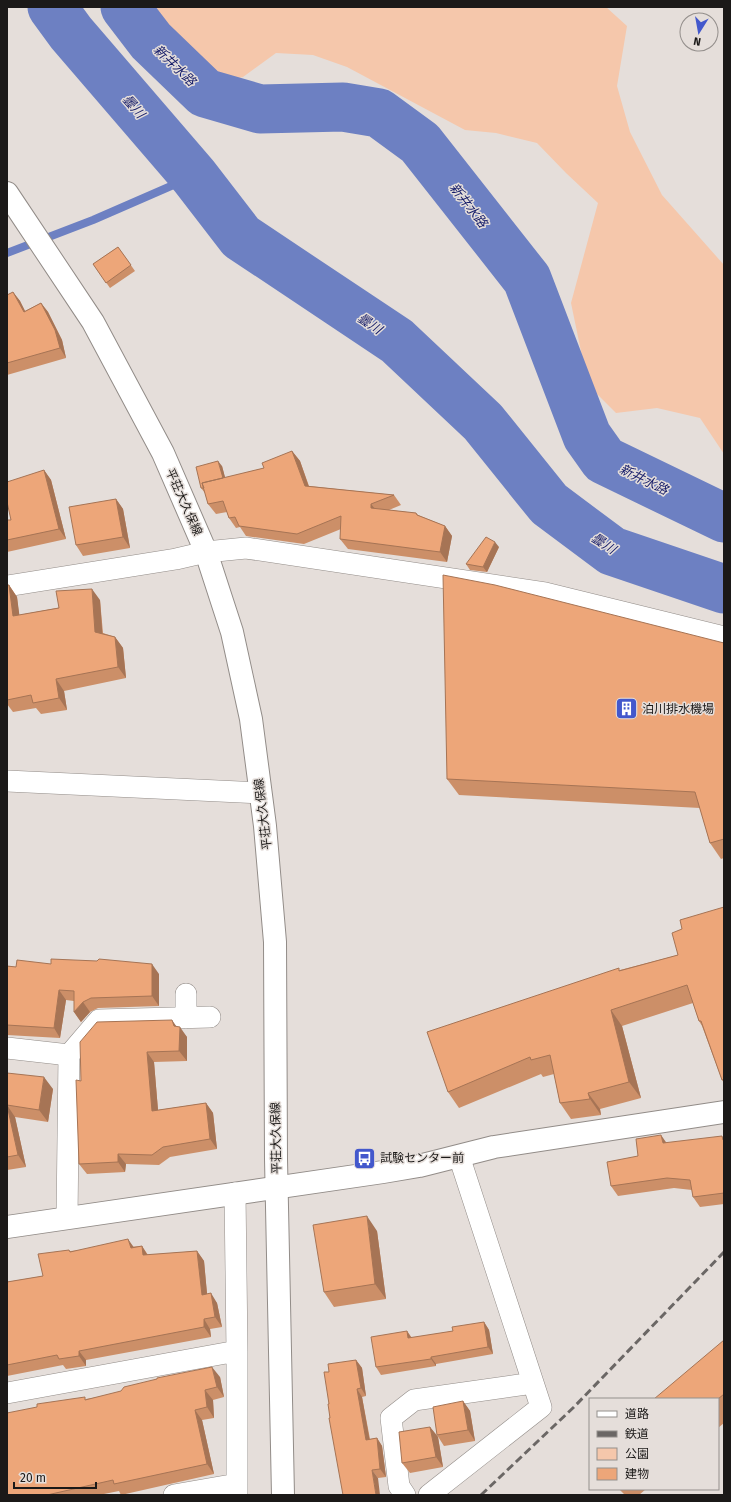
<svg xmlns="http://www.w3.org/2000/svg" width="731" height="1502" viewBox="0 0 731 1502" font-family="'Fira Sans','Noto Sans JP',sans-serif">
	<style>
		.green { fill: #f5c7ab }
		.lines { fill: none; stroke-linecap: round; stroke-linejoin: round }
		.stream { stroke: #6d80c2; stroke-width: 8 }
		.river { stroke: #6d80c2; stroke-width: 49 }
		.minor-casing { stroke: #928c88; stroke-width: 22 }
		.tertiary-casing { stroke: #928c88; stroke-width: 24 }
		.secondary-casing { stroke: #928c88; stroke-width: 24 }
		.minor { stroke: #fff; stroke-width: 21 }
		.tertiary { stroke: #fff; stroke-width: 22 }
		.secondary { stroke: #fff; stroke-width: 22 }
		.rail { stroke: #6b6765; stroke-width: 3; stroke-dasharray: 8 4; stroke-linecap: butt }
		.wall { fill: #cc8f68 }
		.shaded-wall { fill: #a67455 }
		.building { fill: #eda679; stroke: #a67455 }
		.labels { text-anchor: middle; stroke-width: 3; stroke-linejoin: round; paint-order: stroke }
		.street-label { font-size: 12px; fill: #1b1918; stroke: #e5deda }
		.poi-label { font-size: 12px; fill: #1b1918; stroke: #e5deda; text-anchor: start }
		.water-label { font-size: 13px; font-style: italic; fill: #161d6a; stroke: #e5deda }
	</style>
	<rect width="100%" height="100%" fill="#e5deda"/>
	<path class="green" d="M 140,7 L 606,7 L 627,26 L 617,86 L 630,132 L 662,195 L 724,265 L 724,454 L 700,418 L 657,408 L 616,413 L 588,385 L 571,303 L 598,203 L 566,173 L 537,143 L 496,133 L 465,130 L 347,67 L 313,55 L 276,53 L 243,77 L 216,83 L 166,45 Z"/>
	<g class="lines">
		<path class="stream" d="M 7,253 L 93,220 L 194,176"/>
		<path class="river" d="M 52,7 L 71,33 L 194,176 L 241,237 L 397,341 L 483,422 L 549,504 L 612,551 L 724,589
			M 125,7 L 151,41 L 205,93 L 260,109 L 343,107 L 379,113 L 420,143 L 527,279 L 587,436 L 604,460 L 724,518"/>
		<defs>
			<path id="minor" d="M 7,586 L 176,559 L 206,552 L 246,548 L 545,593 L 724,637
				M 7,781 L 260,793
				M 186,1018 L 186,994
				M 7,1048 L 69,1055 L 67,1218
				M 69,1055 L 99,1020 L 210,1017
				M 235,1193 L 237,1351
				M 7,1393 L 237,1351 L 237,1495
				M 174,1495 L 237,1484
				M 405,1495 L 399,1486 L 391,1418 L 414,1400 L 533,1383
				M 429,1495 L 541,1407 L 459,1156"/>
			<path id="tertiary" d="M 7,1227 L 383,1172 L 419,1166 L 494,1147 L 724,1112"/>
			<path id="secondary" d="M 7,193 L 93,322 L 163,453 L 206,552 L 232,632 L 251,719 L 265,826 L 275,942 L 276,1159 L 283,1495"/>
		</defs>
		<use href="#minor" class="minor-casing"/>
		<use href="#tertiary" class="tertiary-casing"/>
		<use href="#secondary" class="secondary-casing"/>
		<use href="#minor" class="minor"/>
		<use href="#tertiary" class="tertiary"/>
		<use href="#secondary" class="secondary"/>
		<path class="rail" d="M 481,1495 L 574,1407 L 724,1252"/>
	</g>
	<path class="wall" d="M 118,247 L 135,271 L 110,288 L 93,264 Z
		M 13,292 L 20,301 L 25,311 L 41,303 L 48,312 L 62,340 L 66,358 L 7,375 L 7,295 Z
		M 292,451 L 300,461 L 309,486 L 394,495 L 401,505 L 389,510 L 416,513 L 418,515 L 445,526 L 452,536 L 447,562 L 348,549 L 340,539 L 341,529 L 304,544 L 246,536 L 240,527 L 236,528 L 229,518 L 227,512 L 216,514 L 208,504 L 205,493 L 201,488 L 222,466 L 225,478 L 264,468 Z
		M 44,470 L 51,480 L 66,539 L 7,552 L 7,520 L 11,520 Z
		M 116,499 L 123,509 L 130,548 L 83,556 L 76,545 Z
		M 499,547 L 487,572 L 470,570 L 466,564 Z
		M 7,585 L 9,585 L 17,597 L 19,615 L 100,600 L 103,633 L 115,637 L 123,648 L 126,678 L 64,691 L 67,710 L 41,714 L 36,708 L 13,712 L 7,704 Z
		M 724,643 L 724,858 L 721,859 L 710,843 L 700,808 L 459,795 L 447,779 Z
		M 724,907 L 724,1083 L 722,1080 L 702,1026 L 699,1021 L 693,1003 L 622,1026 L 641,1098 L 600,1109 L 601,1115 L 571,1119 L 560,1103 L 554,1074 L 543,1077 L 541,1074 L 459,1108 L 448,1092 L 620,970 L 678,955 L 682,929 Z
		M 51,964 L 159,974 L 159,1006 L 98,1008 L 90,1012 L 81,1022 L 74,1012 L 74,1001 L 66,1000 L 60,1038 L 7,1035 L 7,966 L 16,967 Z
		M 176,1026 L 187,1037 L 187,1061 L 154,1062 L 158,1110 L 206,1103 L 213,1113 L 217,1149 L 170,1157 L 159,1165 L 126,1164 L 125,1172 L 87,1174 L 79,1164 L 81,1081 Z
		M 7,1073 L 53,1089 L 48,1122 L 15,1117 L 26,1167 L 7,1170 Z
		M 724,1139 L 724,1204 L 700,1207 L 693,1197 L 692,1190 L 674,1188 L 618,1196 L 611,1186 L 638,1156 Z
		M 377,1231 L 386,1299 L 334,1307 L 324,1292 Z
		M 142,1246 L 148,1255 L 197,1251 L 204,1261 L 207,1294 L 217,1303 L 222,1327 L 210,1329 L 211,1337 L 86,1360 L 86,1366 L 66,1369 L 63,1365 L 7,1376 L 7,1282 L 43,1276 L 70,1251 Z
		M 484,1322 L 489,1330 L 493,1354 L 436,1364 L 436,1366 L 381,1375 L 376,1367 L 407,1331 L 412,1338 L 453,1331 Z
		M 724,1340 L 724,1423 L 718,1428 L 718,1399 Z
		M 356,1360 L 362,1368 L 366,1396 L 362,1397 L 370,1439 L 377,1438 L 382,1446 L 386,1477 L 378,1478 L 330,1418 L 329,1404 L 329,1372 Z
		M 220,1377 L 224,1397 L 213,1400 L 214,1418 L 202,1420 L 214,1474 L 121,1495 L 119,1491 L 99,1495 L 7,1495 L 86,1399 Z
		M 463,1401 L 470,1411 L 475,1441 L 444,1446 L 437,1435 Z
		M 430,1427 L 438,1437 L 443,1467 L 410,1473 L 402,1463 Z
		M 619,1489 L 646,1489 L 639,1495 L 625,1495 Z"/>
	<path class="shaded-wall" d="M 13,292 L 20,301 L 30,321 L 24,312 Z
		M 41,303 L 48,312 L 62,340 L 66,358 L 60,348 Z
		M 292,451 L 300,461 L 312,496 L 305,486 Z
		M 218,461 L 222,466 L 228,488 L 224,482 Z
		M 44,470 L 51,480 L 66,539 L 59,529 Z
		M 116,499 L 123,509 L 130,548 L 123,537 Z
		M 371,504 L 379,514 L 371,508 Z
		M 445,526 L 452,536 L 447,562 L 440,552 Z
		M 495,542 L 499,547 L 487,572 L 483,567 Z
		M 9,585 L 17,597 L 21,627 L 13,616 Z
		M 92,589 L 100,600 L 103,643 L 95,632 Z
		M 115,637 L 123,648 L 126,678 L 118,667 Z
		M 56,679 L 64,691 L 67,710 L 59,698 Z
		M 152,964 L 159,974 L 159,1006 L 152,996 Z
		M 59,990 L 66,1000 L 60,1038 L 54,1028 Z
		M 83,1002 L 90,1012 L 81,1022 L 74,1012 Z
		M 611,1010 L 622,1026 L 641,1098 L 629,1082 Z
		M 172,1020 L 179,1030 L 180,1027 L 187,1037 L 187,1061 L 179,1051 Z
		M 147,1052 L 154,1062 L 159,1122 L 152,1111 Z
		M 44,1077 L 53,1089 L 48,1122 L 39,1110 Z
		M 588,1093 L 600,1109 L 601,1115 L 590,1099 Z
		M 206,1103 L 213,1113 L 217,1149 L 210,1139 Z
		M 7,1105 L 15,1117 L 26,1167 L 18,1155 Z
		M 661,1135 L 668,1145 L 663,1143 Z
		M 118,1154 L 126,1164 L 125,1172 L 118,1162 Z
		M 367,1216 L 377,1231 L 386,1299 L 375,1284 Z
		M 128,1239 L 135,1249 L 131,1248 Z
		M 142,1246 L 148,1256 L 143,1255 Z
		M 197,1251 L 204,1261 L 208,1304 L 202,1295 Z
		M 211,1293 L 217,1303 L 222,1327 L 215,1317 Z
		M 204,1319 L 210,1329 L 211,1337 L 204,1327 Z
		M 484,1322 L 489,1330 L 493,1354 L 488,1347 Z
		M 407,1331 L 412,1339 L 408,1338 Z
		M 79,1351 L 86,1360 L 86,1366 L 79,1356 Z
		M 431,1357 L 436,1364 L 436,1366 L 431,1359 Z
		M 356,1360 L 362,1368 L 366,1396 L 361,1388 Z
		M 212,1367 L 220,1377 L 224,1397 L 217,1387 Z
		M 357,1389 L 362,1397 L 371,1448 L 366,1440 Z
		M 205,1390 L 213,1400 L 214,1418 L 207,1407 Z
		M 463,1401 L 470,1411 L 475,1441 L 468,1430 Z
		M 195,1410 L 202,1420 L 214,1474 L 207,1464 Z
		M 430,1427 L 438,1437 L 443,1467 L 436,1457 Z
		M 377,1438 L 382,1446 L 386,1477 L 380,1469 Z
		M 372,1470 L 378,1478 L 380,1495 L 376,1495 Z"/>
	<path class="building" d="M 118,247 L 131,265 L 106,283 L 93,264 Z
		M 13,292 L 24,312 L 41,303 L 55,330 L 60,348 L 7,363 L 7,295 Z
		M 292,451 L 305,486 L 394,495 L 371,504 L 371,508 L 416,513 L 417,515 L 445,526 L 440,552 L 340,539 L 341,516 L 297,534 L 239,526 L 235,517 L 229,518 L 223,501 L 208,504 L 202,483 L 264,468 L 262,463 Z
		M 218,461 L 223,478 L 202,483 L 204,488 L 201,488 L 196,467 Z
		M 44,470 L 59,529 L 7,540 L 7,520 L 11,520 L 7,502 L 7,482 Z
		M 116,499 L 123,537 L 76,545 L 69,507 Z
		M 486,537 L 495,542 L 483,567 L 466,564 Z
		M 443,575 L 495,585 L 724,643 L 724,839 L 710,843 L 695,792 L 447,779 Z
		M 7,585 L 9,585 L 13,616 L 59,608 L 56,591 L 92,589 L 95,632 L 115,637 L 118,667 L 56,679 L 59,698 L 33,703 L 31,695 L 7,700 Z
		M 724,907 L 724,1079 L 722,1080 L 701,1021 L 699,1021 L 687,985 L 611,1010 L 629,1082 L 588,1093 L 590,1099 L 560,1103 L 550,1055 L 531,1060 L 530,1057 L 448,1092 L 427,1032 L 619,968 L 619,971 L 678,955 L 672,933 L 682,929 L 680,920 Z
		M 51,959 L 97,961 L 99,959 L 152,964 L 152,996 L 91,998 L 83,1002 L 74,1012 L 74,991 L 59,990 L 54,1028 L 7,1025 L 7,966 L 16,967 L 17,960 L 51,964 Z
		M 172,1020 L 174,1026 L 180,1027 L 179,1051 L 147,1052 L 152,1111 L 206,1103 L 210,1139 L 163,1147 L 152,1155 L 118,1154 L 118,1162 L 79,1164 L 76,1080 L 81,1081 L 80,1042 L 97,1022 Z
		M 7,1073 L 44,1077 L 39,1110 L 7,1105 L 18,1155 L 7,1157 Z
		M 661,1135 L 663,1143 L 722,1136 L 723,1140 L 724,1140 L 724,1193 L 693,1197 L 690,1180 L 667,1178 L 611,1186 L 607,1162 L 638,1156 L 636,1139 Z
		M 367,1216 L 375,1284 L 324,1292 L 313,1225 Z
		M 128,1239 L 131,1248 L 142,1246 L 143,1255 L 197,1251 L 202,1295 L 211,1293 L 215,1317 L 204,1319 L 204,1327 L 79,1351 L 79,1356 L 59,1359 L 57,1355 L 7,1365 L 7,1282 L 43,1276 L 38,1254 L 69,1250 L 70,1252 Z
		M 484,1322 L 488,1347 L 431,1357 L 431,1359 L 376,1367 L 371,1337 L 407,1331 L 408,1338 L 453,1331 L 452,1327 Z
		M 724,1340 L 724,1394 L 718,1399 L 654,1399 Z
		M 356,1360 L 361,1388 L 357,1389 L 366,1440 L 377,1438 L 380,1469 L 372,1470 L 376,1495 L 343,1495 L 329,1418 L 330,1418 L 328,1404 L 329,1404 L 324,1372 L 329,1372 L 328,1364 Z
		M 212,1367 L 217,1387 L 205,1390 L 207,1407 L 195,1410 L 207,1464 L 114,1484 L 113,1480 L 47,1495 L 7,1495 L 7,1413 L 37,1407 L 37,1404 L 85,1397 L 85,1400 L 121,1391 L 124,1387 L 157,1379 L 157,1378 Z
		M 463,1401 L 468,1430 L 437,1435 L 433,1407 Z
		M 430,1427 L 436,1457 L 402,1463 L 399,1432 Z"/>
	<defs>
		<symbol id="building-square" viewBox="-11 -11 22 22"><rect x="-9" y="-9" width="18" height="18" rx="4" fill="#4358cc" stroke="#e5deda"/><path d="M-4-6H4V6H1V3H-1V6H-4ZM-2.5-4.3h1.7v1.8h-1.7ZM.8-4.3h1.7v1.8H.8ZM-2.5-1h1.7V.8h-1.7ZM.8-1h1.7V.8H.8Z" fill="#fff"/></symbol>
		<symbol id="bus-square" viewBox="-11 -11 22 22"><rect x="-9" y="-9" width="18" height="18" rx="4" fill="#4358cc" stroke="#e5deda"/><path d="M-5-6H5V4H4V6H2V4H-2V6H-4V4H-5ZM-3.5-4V0h7V-4ZM-3.5 1.2v1.5H-2V1.2ZM2 1.2v1.5H3.5V1.2Z" fill="#fff"/></symbol>
	</defs>
	<g fill-rule="evenodd">
		<use href="#building-square" x="614" y="696" width="25" height="25"/>
		<use href="#bus-square" x="352" y="1146" width="25" height="25"/>
	</g>
	<g class="labels">
		<g class="street-label">
			<text transform="translate(184 502) rotate(66)" y="4">平荘大久保線</text>
			<text transform="translate(263 814) rotate(-97)" y="4">平荘大久保線</text>
			<text transform="translate(276 1138) rotate(-91)" y="4">平荘大久保線</text>
		</g>
		<g class="poi-label">
			<text x="642" y="713">泊川排水機場</text>
			<text x="380" y="1162">試験センター前</text>
		</g>
		<g class="water-label">
			<text transform="translate(175 65) rotate(44)" y="5">新井水路</text>
			<text transform="translate(134 106) rotate(49)" y="5">曇川</text>
			<text transform="translate(469 205) rotate(52)" y="5">新井水路</text>
			<text transform="translate(370 323) rotate(34)" y="5">曇川</text>
			<text transform="translate(644 479) rotate(26)" y="5">新井水路</text>
			<text transform="translate(604 543) rotate(33)" y="5">曇川</text>
		</g>
	</g>
	<rect width="731" height="1502" fill="none" stroke="#1b1918" stroke-width="16"/>
	<rect x="589" y="1398" width="130" height="92" fill="#e5deda" stroke="#948f8c"/>
	<rect x="597" y="1411" width="20" height="6" fill="#ffffff" stroke="#948f8c"/>
	<text x="625" y="1418" font-size="12" fill="#1b1918">道路</text>
	<rect x="597" y="1431" width="20" height="6" fill="#6b6765" stroke="#948f8c"/>
	<text x="625" y="1438" font-size="12" fill="#1b1918">鉄道</text>
	<rect x="597" y="1448" width="20" height="12" fill="#f5c7ab" stroke="#948f8c"/>
	<text x="625" y="1458" font-size="12" fill="#1b1918">公園</text>
	<rect x="597" y="1468" width="20" height="12" fill="#eda679" stroke="#948f8c"/>
	<text x="625" y="1478" font-size="12" fill="#1b1918">建物</text>
	<g transform="translate(699 32) rotate(191)"><circle r="19" fill="#e5deda" stroke="#948f8c"/>
	<path d="M0-3L7 15L0 10L-7 15Z" fill="#4358cc"/>
	<text y="-6" font-size="11" font-weight="bold" text-anchor="middle" fill="#1b1918">N</text>
	</g>
	<path d="M14 1482v6h82v-6" fill="none" stroke="#1b1918" stroke-width="2"/>
	<text x="20" y="1482" font-size="12" fill="#1b1918" stroke="#e5deda" stroke-width="3" paint-order="stroke">20 m</text>
</svg>
